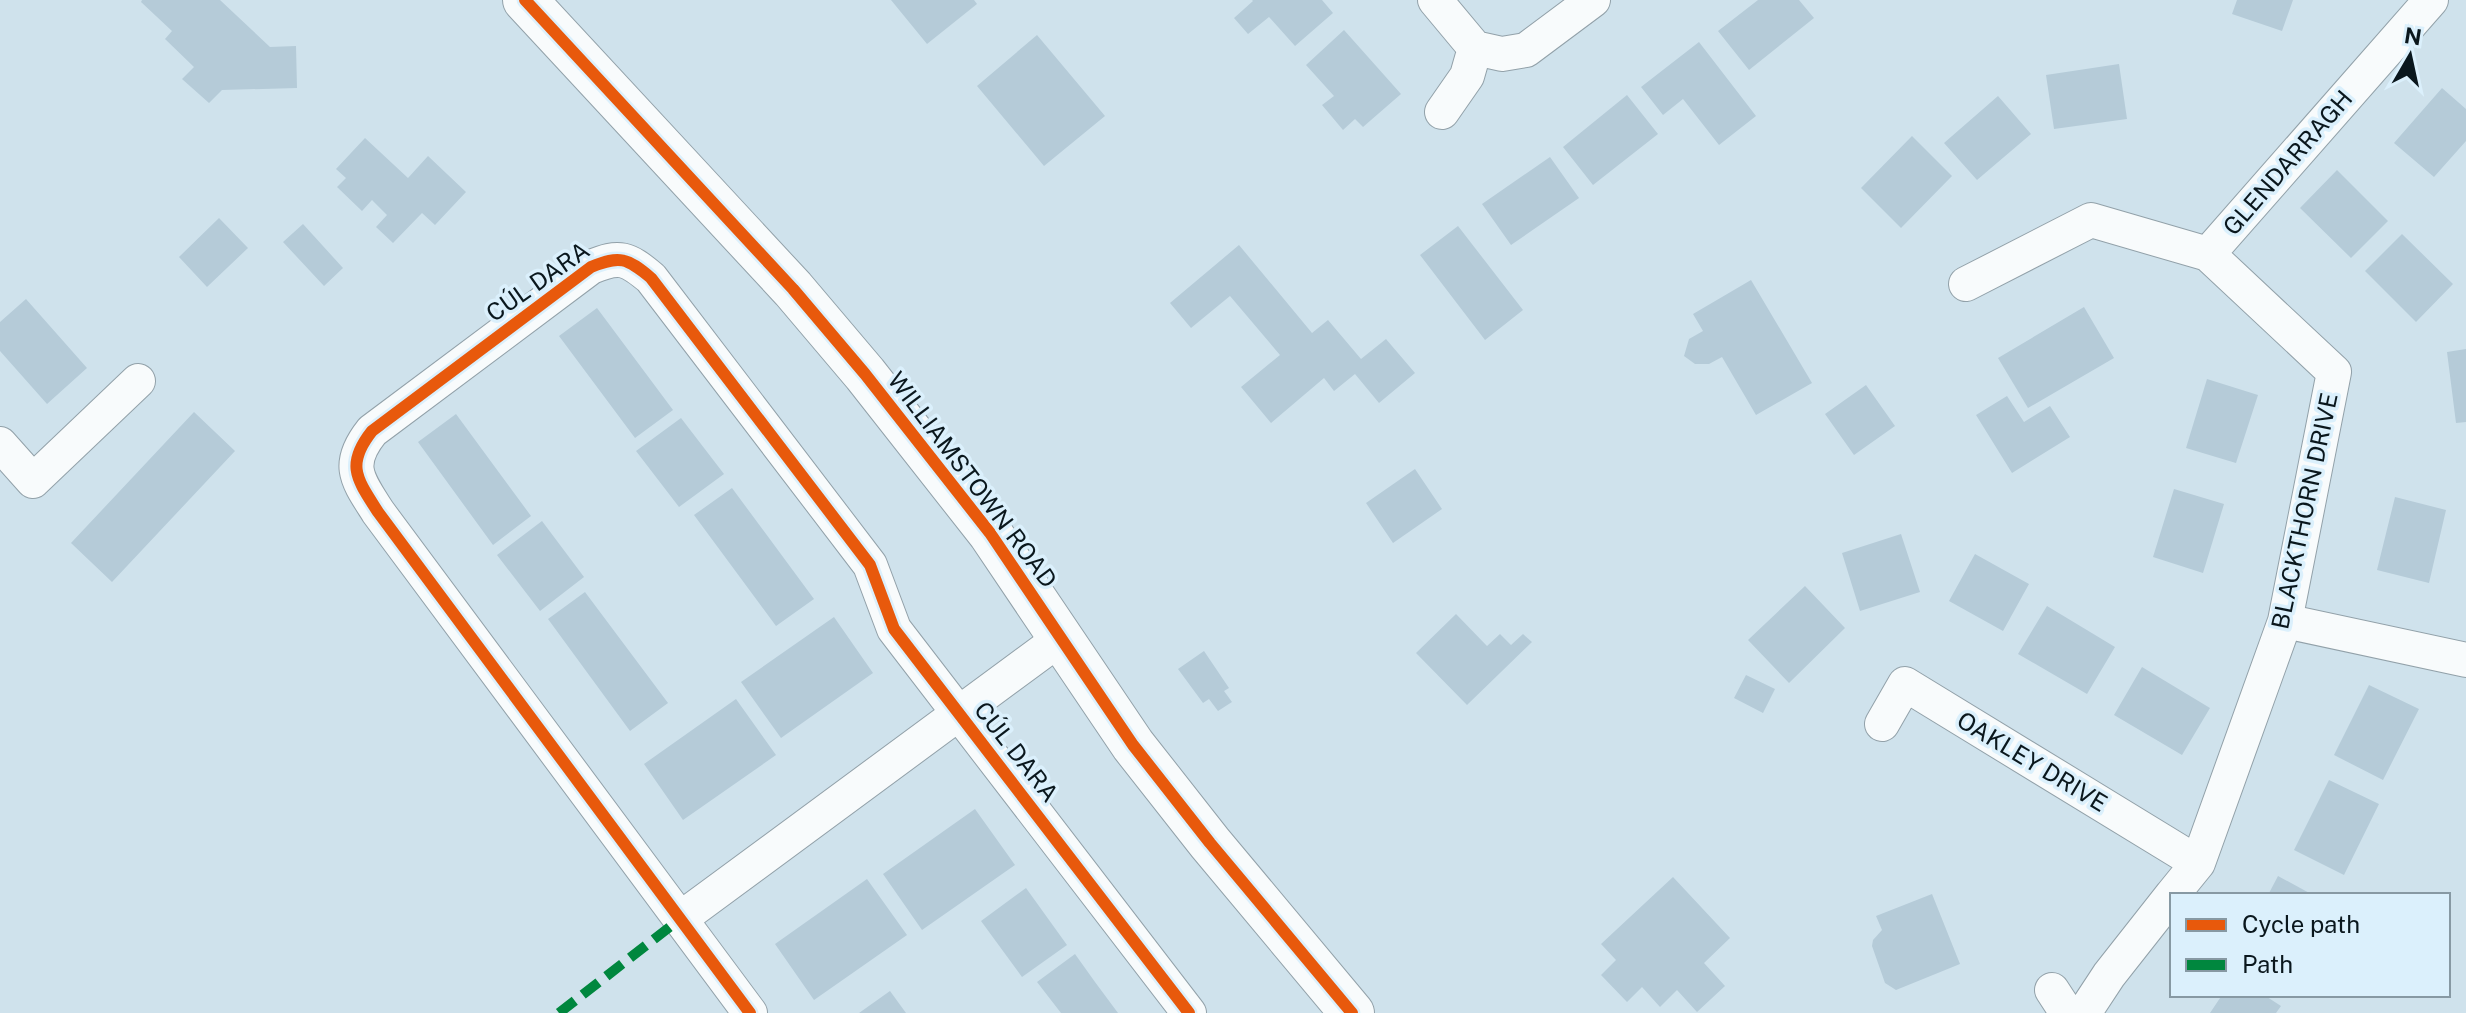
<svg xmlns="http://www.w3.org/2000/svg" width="2466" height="1013" viewBox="0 0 2466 1013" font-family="'Public Sans',sans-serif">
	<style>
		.building { fill: #b5cbd8 }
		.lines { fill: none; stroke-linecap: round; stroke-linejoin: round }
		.street-casing { stroke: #92a1a9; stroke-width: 36 }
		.secondary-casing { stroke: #92a1a9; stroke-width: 46 }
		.street { stroke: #f8fbfc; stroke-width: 34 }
		.secondary { stroke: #f8fbfc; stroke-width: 44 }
		.quiet { stroke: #00873e; stroke-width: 10; stroke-dasharray: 20 10; stroke-linecap: butt }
		.cycleway-casing { stroke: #dbf0fc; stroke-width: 17 }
		.cycleway { stroke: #e8590c; stroke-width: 12 }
		.labels { text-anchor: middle; stroke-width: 7; stroke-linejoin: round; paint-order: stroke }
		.street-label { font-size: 24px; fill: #0a171d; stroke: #dbf0fc }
	</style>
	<rect width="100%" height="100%" fill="#cfe2ec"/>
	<path class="building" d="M 142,0 L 220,0 L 270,47 L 296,46 L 297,88 L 222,90 L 209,103 L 182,79 L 194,67 L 165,39 L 172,31 L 141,2 Z
		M 891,0 L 974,0 L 977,4 L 927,44 Z
		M 1252,0 L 1322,0 L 1333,13 L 1295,46 L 1269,17 L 1248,34 L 1234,18 L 1253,1 Z
		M 1758,0 L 1799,0 L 1814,18 L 1749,70 L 1718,31 Z
		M 2237,0 L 2293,0 L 2282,31 L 2232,14 Z
		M 1344,30 L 1401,94 L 1363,127 L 1355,119 L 1343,130 L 1322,105 L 1334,96 L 1306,65 Z
		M 1037,35 L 1105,116 L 1044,166 L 977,86 Z
		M 1699,42 L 1756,116 L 1719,145 L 1683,99 L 1663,115 L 1641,87 Z
		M 2119,64 L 2127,119 L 2054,129 L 2046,75 Z
		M 2442,88 L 2466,109 L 2466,141 L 2434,177 L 2394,143 Z
		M 1627,95 L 1658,134 L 1593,185 L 1563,147 Z
		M 1998,96 L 2031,134 L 1977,180 L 1944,143 Z
		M 1912,136 L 1952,176 L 1901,228 L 1861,188 Z
		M 365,138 L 408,178 L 428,156 L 466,192 L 435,225 L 422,213 L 393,243 L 376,227 L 387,215 L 372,200 L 362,211 L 337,187 L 346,178 L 336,169 Z
		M 1550,157 L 1579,198 L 1511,245 L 1482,204 Z
		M 2337,170 L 2388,221 L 2351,258 L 2300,208 Z
		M 219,218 L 248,248 L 207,287 L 179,257 Z
		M 303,224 L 343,268 L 324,286 L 283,242 Z
		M 1458,226 L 1523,310 L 1485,340 L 1420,255 Z
		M 2402,234 L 2453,284 L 2416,322 L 2365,271 Z
		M 1239,245 L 1312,333 L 1328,320 L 1361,359 L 1386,339 L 1415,373 L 1379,403 L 1355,374 L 1334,391 L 1324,378 L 1271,423 L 1241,387 L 1280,355 L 1230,296 L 1191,328 L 1170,303 Z
		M 1751,280 L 1812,383 L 1756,415 L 1722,357 L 1709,364 L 1695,364 L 1684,356 L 1689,339 L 1703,331 L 1693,314 Z
		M 26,299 L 87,368 L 47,404 L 0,351 L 0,322 Z
		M 2084,307 L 2114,358 L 2028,408 L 1998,358 Z
		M 597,308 L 673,410 L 635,438 L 559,336 Z
		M 2466,349 L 2466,422 L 2456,423 L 2447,352 Z
		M 2207,379 L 2258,395 L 2236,463 L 2186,448 Z
		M 1866,385 L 1895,426 L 1854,455 L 1825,414 Z
		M 2007,396 L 2024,422 L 2050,406 L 2070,437 L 2012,473 L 1976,415 Z
		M 194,412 L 235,451 L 112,582 L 71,543 Z
		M 456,414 L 531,516 L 493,545 L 418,442 Z
		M 681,418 L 724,474 L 679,507 L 636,451 Z
		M 1415,469 L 1442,509 L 1393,543 L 1366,503 Z
		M 732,488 L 814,599 L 776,626 L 694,515 Z
		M 2174,489 L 2224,504 L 2203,573 L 2153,557 Z
		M 2395,497 L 2446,510 L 2429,583 L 2377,570 Z
		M 542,521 L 584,577 L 540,611 L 497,555 Z
		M 1901,534 L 1920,592 L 1860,611 L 1842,553 Z
		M 1975,554 L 2029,584 L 2003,631 L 1949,601 Z
		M 1805,586 L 1845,628 L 1789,683 L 1748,640 Z
		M 585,592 L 668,703 L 630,731 L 548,619 Z
		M 2047,606 L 2115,647 L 2087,694 L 2018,654 Z
		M 1456,614 L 1487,646 L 1500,634 L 1511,645 L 1523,634 L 1532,642 L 1467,705 L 1416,653 Z
		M 834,617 L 873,673 L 781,738 L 741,682 Z
		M 1204,651 L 1229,688 L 1224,691 L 1232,702 L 1218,711 L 1209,699 L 1203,703 L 1178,669 Z
		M 2142,667 L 2210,708 L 2182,755 L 2114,715 Z
		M 1746,675 L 1775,689 L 1763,713 L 1734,698 Z
		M 2369,685 L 2419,709 L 2383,780 L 2334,755 Z
		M 736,699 L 776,755 L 683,820 L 644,764 Z
		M 2329,780 L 2379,804 L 2344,875 L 2294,850 Z
		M 975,809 L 1015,865 L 922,930 L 883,874 Z
		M 2278,876 L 2313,895 L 2268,895 Z
		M 1673,877 L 1730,938 L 1704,963 L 1725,986 L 1697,1012 L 1677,990 L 1660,1007 L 1642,987 L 1627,1002 L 1601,975 L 1616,960 L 1601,944 Z
		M 867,879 L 907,935 L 814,1000 L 775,944 Z
		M 1026,888 L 1067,945 L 1022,977 L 981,921 Z
		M 1932,894 L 1960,964 L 1896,990 L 1885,983 L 1872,946 L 1873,940 L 1882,930 L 1876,916 Z
		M 1075,954 L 1095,982 L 1118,1013 L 1061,1013 L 1037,982 Z
		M 890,991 L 906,1013 L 859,1013 Z
		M 2222,995 L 2264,995 L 2281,1006 L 2276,1013 L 2210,1013 Z"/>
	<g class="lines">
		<defs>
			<path id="street" d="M 1435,0 L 1475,48
				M 1442,112 L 1467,76 L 1475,48 L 1502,54 L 1526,50 L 1593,0
				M 2208,254 L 2431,0
				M 1966,284 L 2091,220 L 2208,254 L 2334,372 L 2285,621 L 2198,863 L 2172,895
				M 0,444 L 33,481 L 138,381
				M 2285,621 L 2466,660
				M 1882,724 L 1905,684 L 2198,863
				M 680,919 L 1061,638
				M 2052,990 L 2067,1013
				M 750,1013 L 378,512 C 357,479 345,465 372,431 L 591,267 C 620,255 627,258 651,278 L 870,565 L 894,629 L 1189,1013
				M 2084,1013 L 2109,975 L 2172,895"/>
			<path id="secondary" d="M 525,0 L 793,289 L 865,374 L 990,533 L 1133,745 L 1210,843 L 1352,1013"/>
		</defs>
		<use href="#street" class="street-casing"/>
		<use href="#secondary" class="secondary-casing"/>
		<use href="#street" class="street"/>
		<use href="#secondary" class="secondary"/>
		<path class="quiet" d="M 559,1013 L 680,919"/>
		<defs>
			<path id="cycleway" d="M 525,0 L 793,289 L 865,374 L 990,533 L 1133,745 L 1210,843 L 1352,1013
				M 750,1013 L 378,512 C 357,479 345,465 372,431 L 591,267 C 620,255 627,258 651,278 L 870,565 L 894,629 L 1189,1013"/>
		</defs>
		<use href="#cycleway" class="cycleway-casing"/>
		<use href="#cycleway" class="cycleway"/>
	</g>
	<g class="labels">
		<g class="street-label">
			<text transform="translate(2288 163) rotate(-49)" y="8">GLENDARRAGH</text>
			<text transform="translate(538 282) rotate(-35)" y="8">CÚL DARA</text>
			<text transform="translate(972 480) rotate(53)" y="8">WILLIAMSTOWN ROAD</text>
			<text transform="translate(2305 511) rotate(-78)" y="8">BLACKTHORN DRIVE</text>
			<text transform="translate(1016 752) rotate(52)" y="8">CÚL DARA</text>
			<text transform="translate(2032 762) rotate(31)" y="8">OAKLEY DRIVE</text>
		</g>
	</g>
	<rect x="2170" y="893" width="280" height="104" fill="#dbf0fc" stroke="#8799a3" stroke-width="2"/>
	<rect x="2186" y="919" width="40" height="12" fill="#e8590c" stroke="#8799a3" stroke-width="2"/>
	<text x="2242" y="933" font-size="24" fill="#0a171d">Cycle path</text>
	<rect x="2186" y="959" width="40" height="12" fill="#00873e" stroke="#8799a3" stroke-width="2"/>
	<text x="2242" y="973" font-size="24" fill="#0a171d">Path</text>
	<g transform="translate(2410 56) rotate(9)" stroke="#dbf0fc" stroke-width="6" paint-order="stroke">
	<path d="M0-6L14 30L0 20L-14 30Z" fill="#0a171d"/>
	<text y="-12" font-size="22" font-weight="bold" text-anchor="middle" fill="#0a171d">N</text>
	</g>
</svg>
